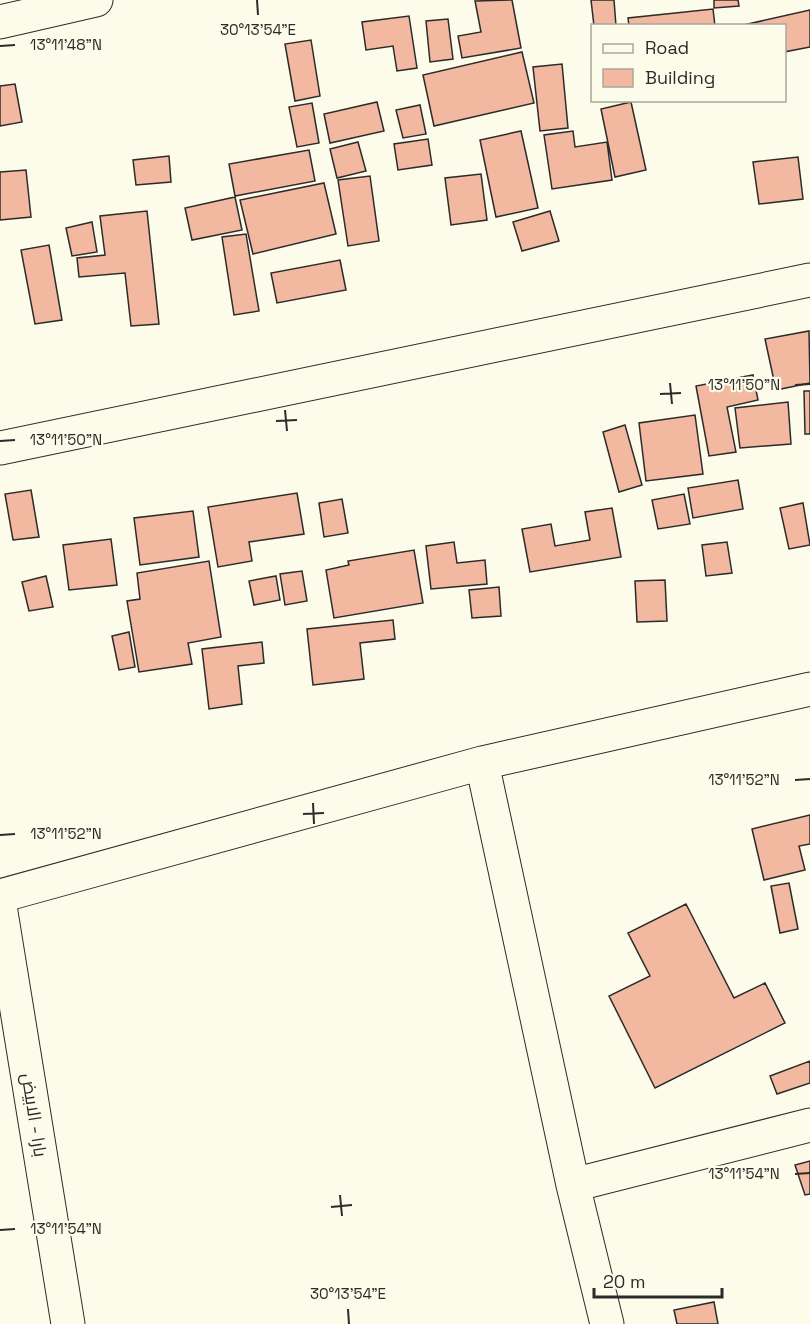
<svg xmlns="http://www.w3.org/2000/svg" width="810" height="1324" viewBox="0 0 810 1324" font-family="'Space Grotesk',Cairo,sans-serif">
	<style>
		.building { fill: #f2b8a0; stroke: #2b2b2b; stroke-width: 1.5 }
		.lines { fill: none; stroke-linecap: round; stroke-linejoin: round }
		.street-casing { stroke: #2b2b2b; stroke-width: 35 }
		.primary-casing { stroke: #2b2b2b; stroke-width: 35 }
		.street { stroke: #fdfbea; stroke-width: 33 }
		.primary { stroke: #fdfbea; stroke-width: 33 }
		.ticks { fill: none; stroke: #2b2b2b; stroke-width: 2 }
		.labels { text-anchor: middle; stroke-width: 4.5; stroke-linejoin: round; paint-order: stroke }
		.street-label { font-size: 18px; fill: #2b2b2b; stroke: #fdfbea }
		.ticks-label { font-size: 15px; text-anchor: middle; fill: #2b2b2b; stroke: #fdfbea; stroke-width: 4.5; stroke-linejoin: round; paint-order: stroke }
	</style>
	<rect width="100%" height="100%" fill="#fdfbea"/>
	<path class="building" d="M 512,0 L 521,48 L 462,58 L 458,36 L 481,32 L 475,1 Z
		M 591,0 L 614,0 L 616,26 L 594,26 Z
		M 714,0 L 738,0 L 739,6 L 714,8 Z
		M 713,9 L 715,26 L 629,26 L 628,18 Z
		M 810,10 L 810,47 L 784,52 L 784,26 L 739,26 Z
		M 409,16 L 417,68 L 397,71 L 393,46 L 366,50 L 362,22 Z
		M 448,19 L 453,59 L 430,62 L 426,21 Z
		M 311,40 L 320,96 L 295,101 L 285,44 Z
		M 522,52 L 534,103 L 434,126 L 423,75 Z
		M 562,64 L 568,128 L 540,131 L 533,67 Z
		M 15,84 L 22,122 L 0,126 L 0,86 Z
		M 377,102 L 384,131 L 330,143 L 324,114 Z
		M 631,102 L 646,170 L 615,177 L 601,109 Z
		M 312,103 L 319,143 L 297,147 L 289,107 Z
		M 420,105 L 426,134 L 403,138 L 396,110 Z
		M 521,131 L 538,208 L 496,217 L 480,140 Z
		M 573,131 L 575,147 L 607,142 L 612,180 L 552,189 L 544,135 Z
		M 428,139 L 432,165 L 398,170 L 394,144 Z
		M 358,142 L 366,171 L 337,178 L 330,149 Z
		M 309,150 L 315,181 L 235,196 L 229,164 Z
		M 169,156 L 171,182 L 136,185 L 133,160 Z
		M 798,157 L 803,199 L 759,204 L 753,162 Z
		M 26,170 L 31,217 L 0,220 L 0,172 Z
		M 481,174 L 487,220 L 451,225 L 445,178 Z
		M 370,176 L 379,241 L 348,246 L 338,180 Z
		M 324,183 L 336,234 L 253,254 L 240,200 Z
		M 235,197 L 242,230 L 192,240 L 185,208 Z
		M 147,211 L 159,324 L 131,326 L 125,273 L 79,277 L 77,258 L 105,255 L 100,216 Z
		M 550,211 L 559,241 L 522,251 L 513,222 Z
		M 92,222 L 97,252 L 72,256 L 66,228 Z
		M 246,234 L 259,311 L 234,315 L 222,237 Z
		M 49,245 L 62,320 L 35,324 L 21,250 Z
		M 340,260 L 346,290 L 277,303 L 271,273 Z
		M 809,331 L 810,383 L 776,390 L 765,339 Z
		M 753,375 L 758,400 L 727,407 L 736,452 L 709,456 L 696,386 Z
		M 804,391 L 810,391 L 810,434 L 805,434 Z
		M 788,402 L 791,444 L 740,448 L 735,408 Z
		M 695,415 L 703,474 L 646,481 L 639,423 Z
		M 625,425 L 642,485 L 619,492 L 603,432 Z
		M 738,480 L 743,509 L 693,518 L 688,488 Z
		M 31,490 L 39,537 L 13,540 L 5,494 Z
		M 297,493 L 304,534 L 249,542 L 252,561 L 218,567 L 208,507 Z
		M 684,494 L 690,524 L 658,529 L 652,500 Z
		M 342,499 L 348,533 L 324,537 L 319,503 Z
		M 803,503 L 810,545 L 789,549 L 780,508 Z
		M 612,508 L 621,557 L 530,572 L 522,529 L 551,524 L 555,546 L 590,540 L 585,512 Z
		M 193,511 L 199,557 L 140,565 L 134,518 Z
		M 111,539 L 117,585 L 69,590 L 63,545 Z
		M 454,542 L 457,563 L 485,560 L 487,584 L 431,589 L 426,546 Z
		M 727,542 L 732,573 L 706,576 L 702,545 Z
		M 414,550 L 423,603 L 334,618 L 326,570 L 349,565 L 348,561 Z
		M 209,561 L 221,637 L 188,643 L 192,664 L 139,672 L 127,601 L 140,599 L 137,573 Z
		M 302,571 L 307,601 L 285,605 L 280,574 Z
		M 46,576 L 53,607 L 29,611 L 22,582 Z
		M 276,576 L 280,600 L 254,605 L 249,581 Z
		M 665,580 L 667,621 L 637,622 L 635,581 Z
		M 499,587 L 501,616 L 472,618 L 469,590 Z
		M 393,620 L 395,639 L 360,643 L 364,679 L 313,685 L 307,629 Z
		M 129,632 L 135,667 L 119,670 L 112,636 Z
		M 262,642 L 264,663 L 238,666 L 242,704 L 209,709 L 202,649 Z
		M 810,815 L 810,844 L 799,846 L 805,870 L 764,880 L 752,829 Z
		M 789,883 L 798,929 L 780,933 L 771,886 Z
		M 686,904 L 734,998 L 765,983 L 785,1023 L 655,1088 L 609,996 L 650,976 L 628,933 Z
		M 810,1061 L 810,1083 L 777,1094 L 770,1076 Z
		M 810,1161 L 810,1194 L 805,1195 L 795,1165 Z
		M 714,1302 L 718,1324 L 677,1324 L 674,1310 Z"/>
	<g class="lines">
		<defs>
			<path id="street" d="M 0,22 L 96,0
				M 0,448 L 810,280
				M 482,763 L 573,1185 L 607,1324
				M 0,896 L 482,763 L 810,689
				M 573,1185 L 810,1125"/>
			<path id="primary" d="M 0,906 L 68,1324"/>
		</defs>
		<use href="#street" class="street-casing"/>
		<use href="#primary" class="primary-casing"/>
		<use href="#street" class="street"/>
		<use href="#primary" class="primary"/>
	</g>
	<path class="ticks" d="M 257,0 L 258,15M 0,46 L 15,45M 670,383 L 672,404M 795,385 L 810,384M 660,394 L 681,393M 285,410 L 287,431M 276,421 L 297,420M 0,441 L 15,440M 795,780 L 810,779M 313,803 L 314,824M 303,814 L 324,813M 0,835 L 15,834M 795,1174 L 810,1173M 340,1195 L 342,1216M 331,1207 L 352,1205M 0,1230 L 15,1229M 348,1309 L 349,1324"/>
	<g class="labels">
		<g class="street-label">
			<text transform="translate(34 1115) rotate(81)" y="6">بارا - الابيض</text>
		</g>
	</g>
	<g class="ticks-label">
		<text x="258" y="35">30°13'54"E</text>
		<text x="66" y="50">13°11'48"N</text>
		<text x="744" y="390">13°11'50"N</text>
		<text x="66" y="445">13°11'50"N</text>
		<text x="744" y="785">13°11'52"N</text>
		<text x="66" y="839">13°11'52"N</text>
		<text x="744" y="1179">13°11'54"N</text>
		<text x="66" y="1234">13°11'54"N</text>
		<text x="348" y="1299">30°13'54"E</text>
	</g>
	<rect x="591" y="24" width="195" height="78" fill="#fdfbea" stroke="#a9a89e" stroke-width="1.5"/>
	<rect x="603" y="44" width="30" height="9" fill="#fdfbea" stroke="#a9a89e" stroke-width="1.5"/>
	<text x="645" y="54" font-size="18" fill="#2b2b2b">Road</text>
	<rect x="603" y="69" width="30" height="18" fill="#f2b8a0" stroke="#a9a89e" stroke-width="1.5"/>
	<text x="645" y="84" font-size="18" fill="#2b2b2b">Building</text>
	<path d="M594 1288v9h128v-9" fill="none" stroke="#2b2b2b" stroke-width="3"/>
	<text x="603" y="1288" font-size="18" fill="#2b2b2b" stroke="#fdfbea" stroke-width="4.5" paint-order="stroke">20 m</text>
</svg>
